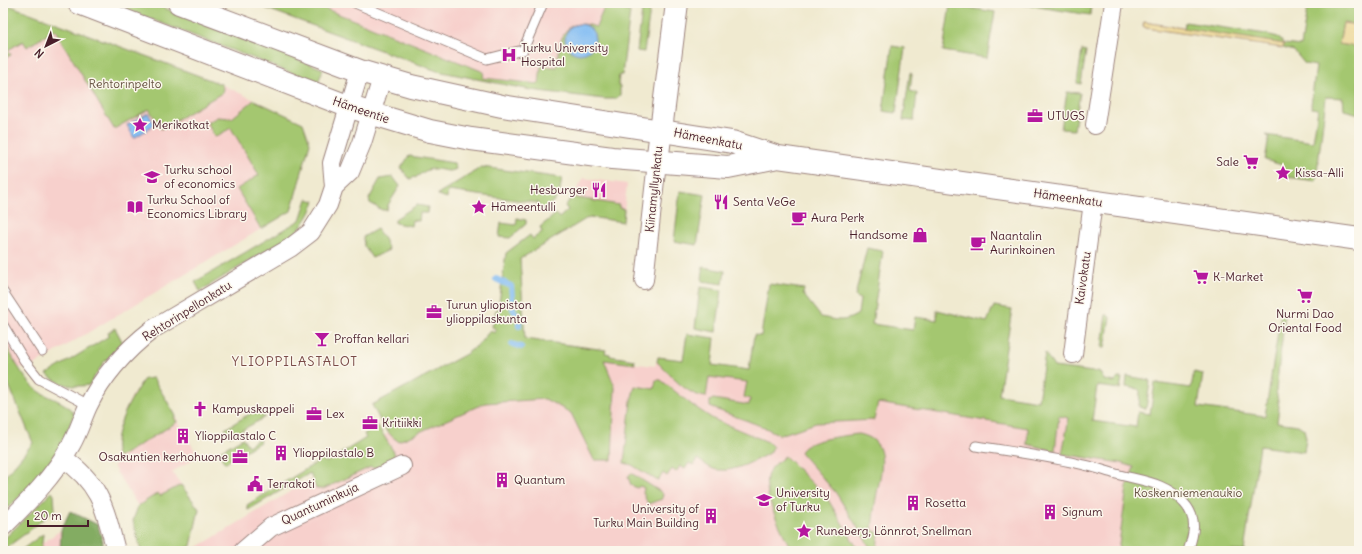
<svg xmlns="http://www.w3.org/2000/svg" width="1362" height="554" viewBox="0 0 1362 554" font-family="Delius,sans-serif">
	<style>
		.built { fill: #f7d0cc }
		.green { fill: #a4c770; stroke: #77734e }
		.forest { fill: #83ac62; stroke: #666646 }
		.sand { fill: #eeda9e; stroke: #9c7c64 }
		.water { fill: #81bcf3; stroke: #666e8f }
		.lines { fill: none; stroke-linecap: round; stroke-linejoin: round }
		.stream { stroke: #81bcf3; stroke-width: 6 }
		.lane-casing { stroke: #9d847e; stroke-width: 11 }
		.street-casing { stroke: #9d847e; stroke-width: 20 }
		.secondary-casing { stroke: #9d847e; stroke-width: 24 }
		.highway-casing { stroke: #9d847e; stroke-width: 24 }
		.lane { stroke: #fff; stroke-width: 9 }
		.street { stroke: #fff; stroke-width: 18 }
		.secondary { stroke: #fff; stroke-width: 22 }
		.highway { stroke: #fff; stroke-width: 22 }
		.labels { text-anchor: middle; stroke-width: 3; stroke-linejoin: round; paint-order: stroke }
		.poi-label { font-size: 12px; fill: #4a1f2b; stroke: #fbf7ec; text-anchor: start }
		.park-label { font-size: 12px; fill: #655140; stroke: #fbf7ec }
		.street-label { font-size: 12px; fill: #4a1f2b; stroke: #fbf7ec }
		.neighbourhood-label { font-size: 13px; letter-spacing: 1px; fill: #7a4b48; stroke: #fbf7ec }
	</style>
	<rect width="100%" height="100%" fill="#fbf7ec"/>
	<filter id="ink" filterUnits="userSpaceOnUse"><feTurbulence type="fractalNoise" baseFrequency=".025" numOctaves="2"/><feDisplacementMap in="SourceGraphic" scale="8" xChannelSelector="R" yChannelSelector="G"/><feConvolveMatrix kernelMatrix="1 2 1 2 8 2 1 2 1" color-interpolation-filters="sRGB"/></filter>
	<filter id="wash" filterUnits="userSpaceOnUse"><feTurbulence type="fractalNoise" baseFrequency=".012" numOctaves="4" result="noise"/><feDisplacementMap in="SourceGraphic" scale="16" xChannelSelector="R" yChannelSelector="G"/><feGaussianBlur stdDeviation="0.9" result="paint"/><feColorMatrix in="noise" values="0 0 0 0 0 0 0 0 0 0 0 0 0 0 0 0 0 1.4 0 .05"/><feComposite in="paint" operator="in"/></filter>
	<g filter="url(#wash)">
		<rect width="100%" height="100%" fill="#f0ead0"/>
		<path class="built" d="M 3,3 L 221,84 L 303,123 L 310,143 L 291,211 L 34,365 L 3,371 Z
			M 251,3 L 631,3 L 622,75 L 619,75 L 618,86 L 620,86 L 620,95 L 615,99 L 531,90 L 437,71 Z
			M 584,178 L 627,184 L 623,222 L 572,197 Z
			M 658,357 L 1260,446 L 1244,551 L 191,551 L 490,372 L 604,360 L 655,366 Z
			M 153,378 L 198,456 L 172,472 L 199,509 L 191,546 L 181,551 L 141,551 L 133,521 L 138,506 L 114,468 L 117,435 L 124,413 L 132,396 L 144,379 Z
			M 61,530 L 79,551 L 31,551 Z"/>
		<path class="green" d="M 3,3 L 221,84 L 223,88 L 222,93 L 161,129 L 149,109 L 114,129 L 55,30 L 27,47 L 23,41 L 8,50 L 11,55 L 3,59 Z
			M 109,3 L 151,3 L 323,69 L 318,83 Z
			M 251,3 L 311,3 L 484,72 L 483,78 L 539,84 L 541,66 L 557,67 C 559,41 562,15 596,27 L 606,3 L 608,3 L 630,12 L 622,75 L 619,75 L 618,86 L 620,86 L 620,95 L 615,99 L 604,99 L 531,90 L 437,71 Z
			M 643,3 L 651,3 L 644,52 L 637,51 Z
			M 1013,3 L 1071,3 L 1091,6 L 1090,15 Z
			M 1308,3 L 1359,3 L 1359,25 L 1343,23 L 1339,44 L 1359,47 L 1359,114 L 1344,110 L 1343,98 L 1326,97 L 1316,181 L 1280,176 L 1282,165 L 1265,160 L 1269,137 L 1266,135 L 1313,142 L 1318,109 L 1312,108 L 1311,105 L 1316,66 L 1305,64 L 1294,51 L 1283,48 L 1284,44 L 1184,29 L 1185,22 L 1266,34 L 1278,37 L 1284,44 L 1301,46 Z
			M 950,5 L 995,12 L 987,58 L 943,51 Z
			M 892,46 L 905,48 L 896,113 L 883,111 Z
			M 1082,50 L 1086,51 L 1081,84 L 1077,83 Z
			M 910,73 L 912,74 L 910,91 L 917,93 L 914,121 L 903,120 Z
			M 1067,92 L 1080,93 L 1074,130 L 1061,129 Z
			M 254,100 L 303,123 L 310,143 L 291,211 L 261,229 L 237,189 L 259,175 L 231,128 L 215,137 L 207,123 L 217,117 L 232,118 Z
			M 409,156 L 454,163 L 456,169 C 448,174 441,168 433,169 C 426,169 421,174 415,178 L 414,177 L 410,179 L 401,168 Z
			M 482,167 L 562,178 L 559,196 L 544,210 L 538,209 L 538,203 L 448,191 L 447,198 L 438,195 L 439,193 Z
			M 393,177 L 400,186 L 388,205 L 387,210 L 382,210 L 370,203 L 369,199 L 380,179 Z
			M 680,191 L 705,195 L 697,245 L 674,241 Z
			M 572,197 L 619,205 L 619,208 L 624,209 L 623,222 L 589,217 L 520,259 L 525,339 L 606,350 L 605,353 L 610,354 L 610,356 L 634,360 L 635,364 L 604,360 L 615,387 L 612,460 L 594,460 L 571,413 L 545,399 L 485,403 L 406,438 L 398,441 C 385,433 379,418 372,405 L 466,354 L 478,345 L 490,331 L 495,333 L 496,329 L 492,327 L 496,310 L 498,310 L 506,253 L 530,235 L 533,239 L 542,232 L 540,227 L 556,214 L 559,218 L 568,210 L 565,206 Z
			M 307,199 L 315,201 C 310,215 305,223 295,233 L 200,291 L 195,282 L 300,220 Z
			M 417,205 L 428,207 L 427,213 L 420,213 L 419,221 L 412,220 L 411,226 L 395,223 L 395,219 Z
			M 517,218 L 526,220 L 526,224 L 510,238 L 499,237 L 501,223 L 516,225 Z
			M 377,229 L 384,239 L 389,250 L 372,258 L 364,246 L 363,237 Z
			M 867,248 L 883,251 L 872,324 L 913,330 L 915,317 L 937,320 L 937,310 L 987,322 L 994,306 L 1012,309 L 999,395 L 1038,401 L 1045,353 L 1054,367 L 1093,372 L 1099,371 L 1104,380 L 1114,382 L 1118,378 L 1122,378 L 1120,389 L 1097,386 L 1092,421 L 1136,427 L 1138,412 L 1150,414 L 1155,383 L 1191,388 L 1194,372 L 1203,374 L 1198,407 L 1265,416 L 1281,313 L 1285,314 L 1276,390 L 1279,407 L 1277,422 L 1298,425 L 1304,429 L 1306,438 L 1304,452 L 1260,446 L 1244,551 L 1118,551 L 1127,487 L 1134,467 L 1121,463 L 1062,454 L 1069,418 L 1059,416 L 1055,451 L 1027,444 L 1028,428 L 878,403 L 874,420 L 816,423 L 780,435 C 758,423 734,417 710,407 L 710,401 L 713,399 L 749,405 L 750,399 L 744,397 L 747,382 L 709,377 L 706,397 C 686,395 671,375 657,362 L 658,357 L 683,360 L 687,334 L 715,338 L 712,365 L 749,370 L 754,335 L 761,336 L 769,284 L 804,289 L 803,294 L 821,317 C 836,320 844,323 858,314 L 860,299 L 855,296 Z
			M 703,267 L 725,271 L 723,284 L 702,281 Z
			M 700,287 L 722,290 L 716,332 L 695,328 Z
			M 1106,314 L 1110,317 L 1105,348 L 1102,348 Z
			M 115,328 L 123,343 L 104,362 L 89,385 C 74,388 58,385 47,374 L 109,336 L 108,333 Z
			M 3,340 C 13,357 21,376 36,389 C 48,399 66,400 74,414 C 60,454 39,478 9,507 L 3,507 L 3,477 L 7,474 L 33,443 L 3,371 Z
			M 1127,376 L 1149,380 L 1150,382 L 1146,409 L 1139,407 L 1140,391 L 1138,389 L 1126,387 Z
			M 153,378 L 176,416 L 174,417 L 177,422 L 118,458 C 108,439 132,395 144,379 Z
			M 656,380 L 661,380 L 692,405 L 713,419 L 768,442 L 773,447 L 770,453 C 755,460 736,472 719,470 C 711,470 704,463 697,459 L 693,465 L 689,463 L 685,469 L 680,466 L 676,472 L 672,469 L 667,476 L 663,473 L 658,481 L 632,465 L 624,463 L 631,401 L 635,386 L 654,389 Z
			M 259,408 L 265,417 L 230,437 L 225,429 Z
			M 378,426 L 395,454 C 391,464 383,466 373,468 L 371,467 L 323,489 L 316,489 L 310,473 L 248,510 L 247,505 L 321,460 L 327,462 L 366,438 L 364,434 Z
			M 858,434 C 893,439 880,475 876,498 C 874,509 873,519 872,530 L 879,533 L 877,549 L 871,549 L 836,493 L 800,452 C 806,439 844,436 858,434 Z
			M 243,438 L 248,446 L 259,439 L 260,442 L 225,463 L 218,452 Z
			M 785,456 L 827,498 L 859,551 L 792,551 C 783,533 763,496 767,477 C 769,468 779,461 785,456 Z
			M 631,473 L 661,492 L 663,494 L 662,499 L 648,504 L 643,493 L 644,488 L 640,486 L 637,488 L 631,485 L 628,477 Z
			M 181,485 L 199,509 L 191,546 L 181,551 L 141,551 L 133,521 L 138,506 L 158,493 L 160,496 Z
			M 52,492 L 54,495 L 55,509 L 29,531 L 3,550 L 3,540 Z
			M 43,534 L 41,551 L 20,551 Z"/>
		<path class="forest" d="M 70,511 L 98,525 L 105,551 L 60,551 L 61,530 Z"/>
		<path class="sand" d="M 1144,22 L 1284,44 L 1283,48 L 1146,28 L 1143,26 Z
			M 1343,23 L 1359,25 L 1359,47 L 1339,44 Z"/>
		<path class="water" d="M565 39a15 15 0 1 1 30 0a15 15 0 1 1-30 0Z
			M 148,113 L 155,125 L 134,138 L 127,125 Z"/>
		<g class="lines">
			<path class="stream" d="M 496,279 L 511,286 L 513,309 L 519,319 L 519,326
				M 512,344 L 521,347"/>
		</g>
	</g>
	<g filter="url(#ink)">
		<g class="lines">
			<defs>
				<path id="lane" d="M 355,3 L 487,59 L 523,50 L 543,3
					M 3,292 L 42,351
					M 3,325 L 24,360 L 39,379 L 88,405
					M 976,446 C 1012,452 1048,456 1084,465 C 1095,467 1105,471 1116,474 C 1141,481 1166,482 1184,503 C 1198,518 1194,534 1188,551"/>
				<path id="street" d="M 1095,125 L 1114,3
					M 334,187 L 350,172 L 362,143 L 382,78
					M 644,280 L 657,162
					M 1073,354 L 1093,202
					M 63,458 C 101,484 105,509 116,551
					M 3,527 C 28,502 54,476 71,445 C 78,433 82,419 88,406 C 103,375 126,350 153,329 L 290,248 L 311,232 L 328,205 L 334,187 L 332,163 L 360,71
					M 243,551 L 271,527 L 402,466"/>
				<path id="secondary" d="M 657,162 L 677,3"/>
				<path id="highway" d="M 79,3 L 350,107 L 430,131 L 471,139 L 612,158 L 728,167 L 778,157
					M 179,3 L 360,71 L 411,86 L 502,106 L 732,142 L 778,157 L 1359,239"/>
			</defs>
			<use href="#lane" class="lane-casing"/>
			<use href="#street" class="street-casing"/>
			<use href="#secondary" class="secondary-casing"/>
			<use href="#highway" class="highway-casing"/>
			<use href="#lane" class="lane"/>
			<use href="#street" class="street"/>
			<use href="#secondary" class="secondary"/>
			<use href="#highway" class="highway"/>
		</g>
	</g>
	<defs>
		<symbol id="hospital-bare" viewBox="-9 -9 18 18"><path d="M-5-5h3v3.5h4V-5h3V5h-3V1.5h-4V5h-3Z" fill="#b5179e" stroke="#fbf7ec" stroke-width="2.5" paint-order="stroke"/></symbol>
		<symbol id="office-bare" viewBox="-9 -9 18 18"><path d="M-6-3h4V-5.5h4V-3h4V5H-6ZM-1-4.5V-3h2v-1.5ZM-6 0V1H6V0Z" fill="#b5179e" stroke="#fbf7ec" stroke-width="2.5" paint-order="stroke"/></symbol>
		<symbol id="sight-bare" viewBox="-9 -9 18 18"><path d="M0-6L1.8-2.2L6-1.7L2.9 1.2L3.7 5.4L0 3.3L-3.7 5.4L-2.9 1.2L-6-1.7L-1.8-2.2Z" fill="#b5179e" stroke="#fbf7ec" stroke-width="2.5" paint-order="stroke"/></symbol>
		<symbol id="supermarket-bare" viewBox="-9 -9 18 18"><path d="M-6-5.5h2.5l.6 2H6L4.5 2H-2.5L-4.4-4H-6ZM-1.5 3.2a1.3 1.3 0 1 0 .1 0ZM3 3.2a1.3 1.3 0 1 0 .1 0Z" fill="#b5179e" stroke="#fbf7ec" stroke-width="2.5" paint-order="stroke"/></symbol>
		<symbol id="university-bare" viewBox="-9 -9 18 18"><path d="M0-5L7-2L0 1L-7-2ZM-4 1L0 2.5L4 1V4Q0 6-4 4Z" fill="#b5179e" stroke="#fbf7ec" stroke-width="2.5" paint-order="stroke"/></symbol>
		<symbol id="restaurant-bare" viewBox="-9 -9 18 18"><path d="M-5-6h1v4h1v-4h1v4h1v-4h1v5L-1.5 .5V6h-2V.5L-5-1ZM5-6V6H3V1.5H1.5Q1.5-4 5-6Z" fill="#b5179e" stroke="#fbf7ec" stroke-width="2.5" paint-order="stroke"/></symbol>
		<symbol id="library-bare" viewBox="-9 -9 18 18"><path d="M-6-4Q-3-5.5-.7-3.5V5Q-3 3-6 4ZM6-4Q3-5.5 .7-3.5V5Q3 3 6 4Z" fill="#b5179e" stroke="#fbf7ec" stroke-width="2.5" paint-order="stroke"/></symbol>
		<symbol id="cafe-bare" viewBox="-9 -9 18 18"><path d="M-5.5-4.5H6V0H3Q3 3.5 0 3.5H-2.5Q-5.5 3.5-5.5 0ZM3-3.2v2h1.7v-2ZM-6 4.5H4V6H-6Z" fill="#b5179e" stroke="#fbf7ec" stroke-width="2.5" paint-order="stroke"/></symbol>
		<symbol id="shop-bare" viewBox="-9 -9 18 18"><path d="M-5-2.5h2.3a2.7 3.5 0 0 1 5.4 0H5L5.5 6h-11ZM-1.5-2.5h3a1.5 2.3 0 0 0-3 0Z" fill="#b5179e" stroke="#fbf7ec" stroke-width="2.5" paint-order="stroke"/></symbol>
		<symbol id="bar-bare" viewBox="-9 -9 18 18"><path d="M-6-5H6L.8 .8V4.5H3.5V6h-7V4.5H-.8V.8Z" fill="#b5179e" stroke="#fbf7ec" stroke-width="2.5" paint-order="stroke"/></symbol>
		<symbol id="church-bare" viewBox="-9 -9 18 18"><path d="M-1.2-6h2.4v3.5h3.3v2.4h-3.3V6h-2.4V-.1h-3.3v-2.4h3.3Z" fill="#b5179e" stroke="#fbf7ec" stroke-width="2.5" paint-order="stroke"/></symbol>
		<symbol id="building-bare" viewBox="-9 -9 18 18"><path d="M-4-6H4V6H1V3H-1V6H-4ZM-2.5-4.3h1.7v1.8h-1.7ZM.8-4.3h1.7v1.8H.8ZM-2.5-1h1.7V.8h-1.7ZM.8-1h1.7V.8H.8Z" fill="#b5179e" stroke="#fbf7ec" stroke-width="2.5" paint-order="stroke"/></symbol>
		<symbol id="civic-bare" viewBox="-9 -9 18 18"><path d="M-.6-6.5H3V-4.5H.6V-3L4-1V1h2V6H-6V1h2V-1L-.6-3ZM-1.2 2.5V6h2.4V2.5Z" fill="#b5179e" stroke="#fbf7ec" stroke-width="2.5" paint-order="stroke"/></symbol>
	</defs>
	<g fill-rule="evenodd">
		<use href="#hospital-bare" x="498" y="44" width="22" height="22"/>
		<use href="#office-bare" x="1024" y="105" width="22" height="22"/>
		<use href="#sight-bare" x="129" y="114" width="22" height="22"/>
		<use href="#supermarket-bare" x="1240" y="151" width="22" height="22"/>
		<use href="#sight-bare" x="1272" y="162" width="22" height="22"/>
		<use href="#university-bare" x="141" y="166" width="22" height="22"/>
		<use href="#restaurant-bare" x="588" y="179" width="22" height="22"/>
		<use href="#restaurant-bare" x="710" y="191" width="22" height="22"/>
		<use href="#library-bare" x="124" y="196" width="22" height="22"/>
		<use href="#sight-bare" x="468" y="196" width="22" height="22"/>
		<use href="#cafe-bare" x="788" y="207" width="22" height="22"/>
		<use href="#shop-bare" x="909" y="224" width="22" height="22"/>
		<use href="#cafe-bare" x="967" y="232" width="22" height="22"/>
		<use href="#supermarket-bare" x="1190" y="266" width="22" height="22"/>
		<use href="#supermarket-bare" x="1294" y="285" width="22" height="22"/>
		<use href="#office-bare" x="423" y="301" width="22" height="22"/>
		<use href="#bar-bare" x="311" y="328" width="22" height="22"/>
		<use href="#church-bare" x="189" y="398" width="22" height="22"/>
		<use href="#office-bare" x="303" y="403" width="22" height="22"/>
		<use href="#office-bare" x="359" y="412" width="22" height="22"/>
		<use href="#building-bare" x="172" y="425" width="22" height="22"/>
		<use href="#building-bare" x="270" y="442" width="22" height="22"/>
		<use href="#office-bare" x="229" y="446" width="22" height="22"/>
		<use href="#building-bare" x="491" y="469" width="22" height="22"/>
		<use href="#civic-bare" x="244" y="473" width="22" height="22"/>
		<use href="#university-bare" x="753" y="489" width="22" height="22"/>
		<use href="#building-bare" x="902" y="492" width="22" height="22"/>
		<use href="#building-bare" x="1039" y="501" width="22" height="22"/>
		<use href="#building-bare" x="700" y="505" width="22" height="22"/>
		<use href="#sight-bare" x="793" y="520" width="22" height="22"/>
	</g>
	<g class="labels">
		<g class="poi-label">
			<text x="521" y="52">Turku University<tspan x="521" dy="14">Hospital</tspan></text>
			<text x="1047" y="120">UTUGS</text>
			<text x="152" y="129">Merikotkat</text>
			<text x="1239" y="166" text-anchor="end">Sale</text>
			<text x="164" y="174">Turku school<tspan x="164" dy="14">of economics</tspan></text>
			<text x="1295" y="177">Kissa-Alli</text>
			<text x="587" y="194" text-anchor="end">Hesburger</text>
			<text x="147" y="204">Turku School of<tspan x="147" dy="14">Economics Library</tspan></text>
			<text x="733" y="206">Senta VeGe</text>
			<text x="491" y="211">Hämeentulli</text>
			<text x="811" y="222">Aura Perk</text>
			<text x="908" y="239" text-anchor="end">Handsome</text>
			<text x="990" y="240">Naantalin<tspan x="990" dy="14">Aurinkoinen</tspan></text>
			<text x="1213" y="281">K-Market</text>
			<text x="446" y="309">Turun yliopiston<tspan x="446" dy="14">ylioppilaskunta</tspan></text>
			<text x="1305" y="318" text-anchor="middle">Nurmi Dao<tspan x="1305" dy="14">Oriental Food</tspan></text>
			<text x="334" y="343">Proffan kellari</text>
			<text x="212" y="413">Kampuskappeli</text>
			<text x="326" y="418">Lex</text>
			<text x="382" y="427">Kritiikki</text>
			<text x="195" y="440">Ylioppilastalo C</text>
			<text x="293" y="457">Ylioppilastalo B</text>
			<text x="228" y="461" text-anchor="end">Osakuntien kerhohuone</text>
			<text x="514" y="484">Quantum</text>
			<text x="267" y="488">Terrakoti</text>
			<text x="776" y="497">University<tspan x="776" dy="14">of Turku</tspan></text>
			<text x="925" y="507">Rosetta</text>
			<text x="699" y="513" text-anchor="end">University of<tspan x="699" dy="14">Turku Main Building</tspan></text>
			<text x="1062" y="516">Signum</text>
			<text x="816" y="535">Runeberg, Lönnrot, Snellman</text>
		</g>
		<g class="park-label">
			<text x="125" y="88">Rehtorinpelto</text>
			<text x="1188" y="497">Koskenniemenaukio</text>
		</g>
		<g class="street-label">
			<text transform="translate(361 110) rotate(19)" y="4">Hämeentie</text>
			<text transform="translate(708 139) rotate(11)" y="4">Hämeenkatu</text>
			<text transform="translate(654 189) rotate(-84)" y="4">Kiinamyllynkatu</text>
			<text transform="translate(1068 198) rotate(8)" y="4">Hämeenkatu</text>
			<text transform="translate(1083 278) rotate(-82)" y="4">Kaivokatu</text>
			<text transform="translate(187 311) rotate(-32)" y="4">Rehtorinpellonkatu</text>
			<text transform="translate(320 504) rotate(-25)" y="4">Quantuminkuja</text>
		</g>
		<g class="neighbourhood-label">
			<text x="295" y="366">YLIOPPILASTALOT</text>
		</g>
	</g>
	<rect width="1362" height="554" fill="none" stroke="#fbf7ec" stroke-width="16"/>
	<g transform="translate(46 46) rotate(222)" stroke="#fbf7ec" stroke-width="3" paint-order="stroke">
	<path d="M0-3L7 15L0 10L-7 15Z" fill="#4a1f2b"/>
	<text y="-6" font-size="11" font-weight="bold" text-anchor="middle" fill="#4a1f2b">N</text>
	</g>
	<path d="M28 520v6h60v-6" fill="none" stroke="#4a1f2b" stroke-width="2"/>
	<text x="34" y="520" font-size="12" fill="#4a1f2b" stroke="#fbf7ec" stroke-width="3" paint-order="stroke">20 m</text>
</svg>
